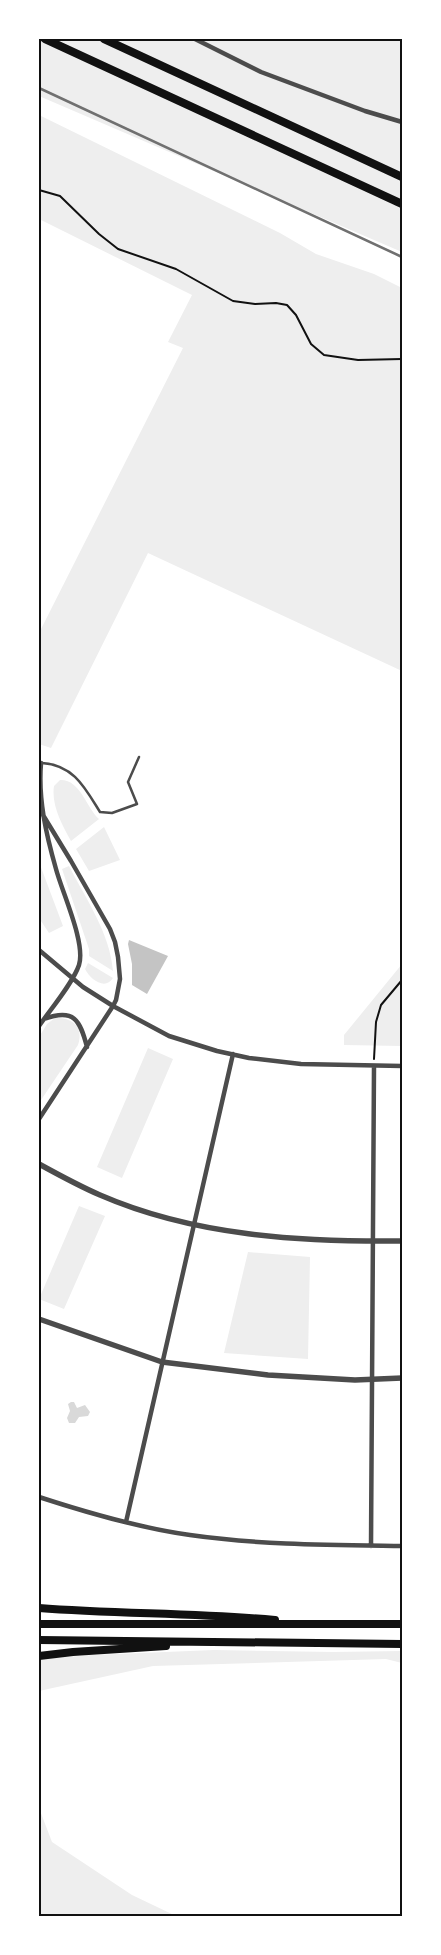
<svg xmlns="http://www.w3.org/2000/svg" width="441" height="1955" viewBox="0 0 441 1955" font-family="Bitter,serif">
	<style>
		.green { fill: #eee }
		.water { fill: #d9d9d9 }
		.building { fill: #c4c4c4 }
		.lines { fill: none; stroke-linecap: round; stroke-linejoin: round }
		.path { stroke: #111; stroke-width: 2 }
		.service { stroke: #4c4c4c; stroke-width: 2.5 }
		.minor { stroke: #4c4c4c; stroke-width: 4.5 }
		.tertiary { stroke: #4c4c4c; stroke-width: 5.5 }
		.motorway { stroke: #111; stroke-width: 8 }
		.rail { stroke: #707070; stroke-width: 2.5 }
		.neatline { fill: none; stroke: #111; stroke-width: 2 }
	</style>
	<rect width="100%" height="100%" fill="#fff"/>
	<path class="green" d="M 39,39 L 402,39 L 402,252 L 39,96 Z
		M 39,115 L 280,233 L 316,254 L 374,274 L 402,288 L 402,671 L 148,553 L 51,748 L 39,744 L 39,633 L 183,348 L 168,342 L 192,295 L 39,219 Z
		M 60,780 C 80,779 86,807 99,819 L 71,841 C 62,825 51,805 54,786 Z
		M 104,827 L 120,860 L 89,871 L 76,849 Z
		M 39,862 L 63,926 L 49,933 L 39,918 Z
		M 69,866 C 86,899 110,933 113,971 L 89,956 L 89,949 L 62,869 Z
		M 88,963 L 113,978 C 105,991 90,979 85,969 Z
		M 402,964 L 402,1046 L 344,1045 L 344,1035 Z
		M 55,1018 C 73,1017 84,1027 78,1045 L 39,1103 L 39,1037 L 47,1024 Z
		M 148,1048 L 173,1059 L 122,1178 L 97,1167 Z
		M 79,1206 L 105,1216 L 64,1309 L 39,1299 Z
		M 248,1252 L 310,1257 L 308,1359 L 224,1353 Z
		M 214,1650 L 333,1652 L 402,1651 L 402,1663 L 386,1659 L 153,1666 L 39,1691 L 39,1659 L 92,1655 Z
		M 39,1808 L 52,1842 L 132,1895 L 176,1916 L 43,1916 L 39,1911 Z"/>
	<path class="water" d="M 71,1402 L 74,1402 L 77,1408 L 85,1405 L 90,1412 L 88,1416 L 79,1417 L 75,1423 L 69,1423 L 67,1418 L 70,1411 L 68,1404 Z"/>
	<path class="building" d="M 129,940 L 168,956 L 147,994 L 132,985 L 132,964 L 128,944 Z"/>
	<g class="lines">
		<path class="path" d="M 39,190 L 60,196 L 99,234 L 118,249 L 176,269 L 233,301 L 255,304 L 276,303 L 287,305 L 296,315 L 311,344 L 324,355 L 358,360 L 402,359
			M 374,1059 L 376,1022 L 381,1005 L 402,980"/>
		<path class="service" d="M 42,763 C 74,765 85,788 100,812 L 112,813 L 137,804 L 128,782 L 139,757"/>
		<path class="minor" d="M 195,39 L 261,72 L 365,111 L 402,122
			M 39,950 L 83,987 L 113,1006 L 169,1036 L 217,1051 L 249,1058 L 301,1064 L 402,1066
			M 44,1019 C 74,1008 80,1020 87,1047
			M 39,1026 C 50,1010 73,983 79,965 C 86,943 62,892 56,869 C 46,834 38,799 41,763
			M 39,1119 L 113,1006 L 116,1000 L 120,979 L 118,957 L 115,942 L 110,929 L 71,861 L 43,815
			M 39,1497 C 88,1513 139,1528 190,1535 C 260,1545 331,1545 402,1546
			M 126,1522 L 233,1054
			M 371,1546 L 374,1066"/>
		<path class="tertiary" d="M 39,1164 C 59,1175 79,1186 100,1195 C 194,1236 301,1242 402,1241
			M 39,1319 L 162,1362 L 268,1375 L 355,1380 L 402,1378"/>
		<path class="motorway" d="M 45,39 L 402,204
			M 104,39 L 402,177
			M 39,1608 C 118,1614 197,1613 275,1620
			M 39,1624 L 402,1624
			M 39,1640 L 402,1644
			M 39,1656 L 73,1652 L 166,1646"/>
		<path class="rail" d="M 39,88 L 402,257"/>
	</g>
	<rect width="441" height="1955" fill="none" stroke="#ffffff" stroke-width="80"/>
	<rect x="40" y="40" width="361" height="1875" class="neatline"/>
</svg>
